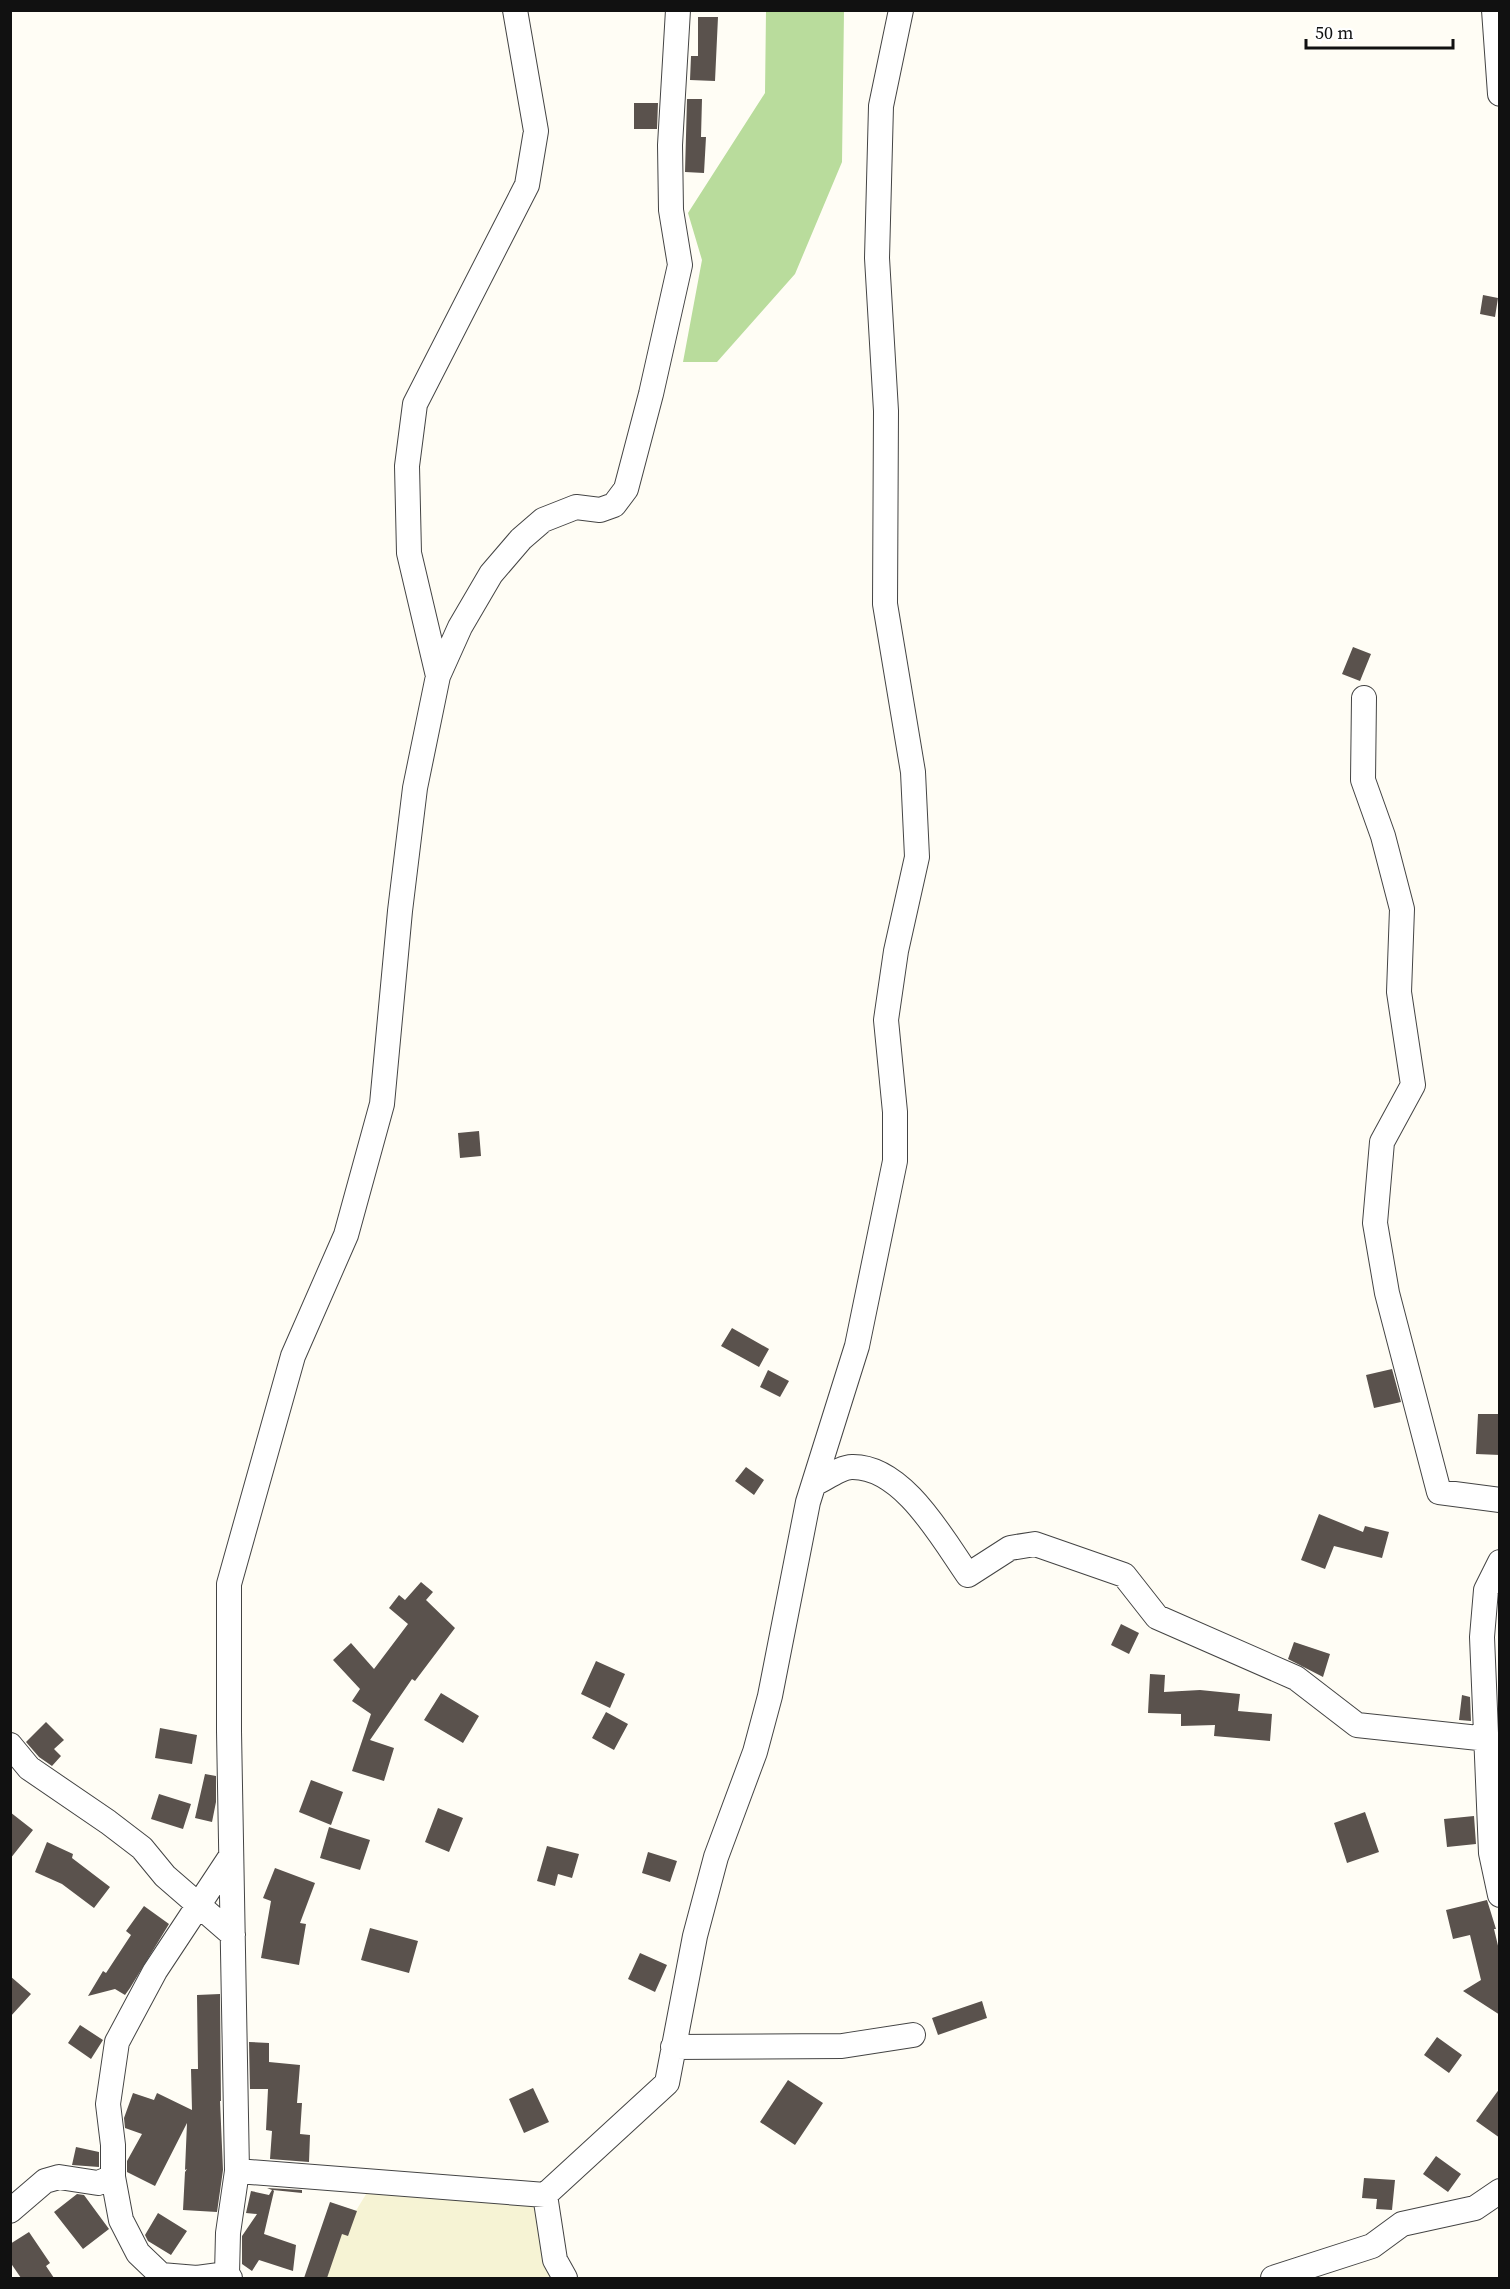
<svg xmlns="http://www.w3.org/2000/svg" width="1510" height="2289" viewBox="0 0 1510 2289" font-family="'Source Serif 4',serif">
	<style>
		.farmland { fill: #f6f3d4 }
		.forest { fill: #b9dc9c }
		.building { fill: #5a524d }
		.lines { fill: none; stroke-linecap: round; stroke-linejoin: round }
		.minor-casing { stroke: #444; stroke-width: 26 }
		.minor { stroke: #fff; stroke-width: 24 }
	</style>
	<rect width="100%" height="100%" fill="#fffdf5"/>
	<path class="farmland" d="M 371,2186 L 542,2195 L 552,2278 L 315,2278 Z"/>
	<path class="forest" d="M 766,11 L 844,11 L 842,162 L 795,274 L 717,362 L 683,362 L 702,260 L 688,213 L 765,93 Z"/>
	<path class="building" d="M 698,17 L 718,17 L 715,81 L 690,80 L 691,56 L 698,56 Z
		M 687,99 L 702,99 L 701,137 L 706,137 L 704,173 L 685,172 Z
		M 634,103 L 658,103 L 657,129 L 634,129 Z
		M 1483,295 L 1498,298 L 1495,317 L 1480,314 Z
		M 1353,647 L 1371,654 L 1360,681 L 1342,674 Z
		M 479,1131 L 481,1156 L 460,1158 L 458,1133 Z
		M 732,1328 L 769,1349 L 759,1367 L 721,1346 Z
		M 1392,1369 L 1401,1402 L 1374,1408 L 1366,1375 Z
		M 768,1370 L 789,1381 L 780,1397 L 760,1387 Z
		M 1478,1414 L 1500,1414 L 1500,1455 L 1476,1454 Z
		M 746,1467 L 764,1480 L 754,1495 L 735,1481 Z
		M 1319,1514 L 1363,1532 L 1365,1526 L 1389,1532 L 1382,1558 L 1334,1546 L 1325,1569 L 1301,1560 Z
		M 421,1582 L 433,1592 L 426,1600 L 455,1628 L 415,1681 L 412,1679 L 370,1740 L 394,1748 L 384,1781 L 352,1771 L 371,1714 L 352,1701 L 360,1689 L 333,1660 L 351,1643 L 374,1669 L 408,1624 L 389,1608 L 399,1595 L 405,1600 Z
		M 1121,1624 L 1139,1633 L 1129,1654 L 1111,1645 Z
		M 1294,1642 L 1330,1654 L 1323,1677 L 1288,1659 Z
		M 596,1661 L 625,1674 L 610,1708 L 581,1694 Z
		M 1150,1674 L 1165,1675 L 1164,1692 L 1200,1690 L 1240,1694 L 1238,1711 L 1272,1714 L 1270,1741 L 1214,1736 L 1215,1725 L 1181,1726 L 1181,1714 L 1148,1713 Z
		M 441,1693 L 479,1716 L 463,1743 L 424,1720 Z
		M 1462,1695 L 1470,1697 L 1471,1721 L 1459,1720 Z
		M 606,1712 L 628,1724 L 614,1750 L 592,1738 Z
		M 46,1722 L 64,1740 L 54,1749 L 61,1756 L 52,1766 L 39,1757 L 26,1742 Z
		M 160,1728 L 197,1735 L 192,1764 L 155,1758 Z
		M 205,1774 L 216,1776 L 216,1802 L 212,1822 L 195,1818 Z
		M 311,1780 L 343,1792 L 331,1825 L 299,1812 Z
		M 159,1794 L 191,1804 L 183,1829 L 151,1819 Z
		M 438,1808 L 463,1818 L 449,1852 L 425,1842 Z
		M 10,1812 L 33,1830 L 10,1859 Z
		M 1365,1812 L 1379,1852 L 1347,1863 L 1334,1823 Z
		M 1474,1816 L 1476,1844 L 1447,1847 L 1444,1819 Z
		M 329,1827 L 370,1840 L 360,1870 L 320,1858 Z
		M 47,1842 L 73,1854 L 72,1858 L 110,1887 L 94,1908 L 62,1884 L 35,1872 Z
		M 547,1846 L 579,1854 L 572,1878 L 558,1874 L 555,1886 L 537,1881 Z
		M 648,1852 L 677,1861 L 670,1882 L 642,1873 Z
		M 275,1868 L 315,1883 L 300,1923 L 306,1924 L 299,1965 L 261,1958 L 271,1901 L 263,1898 Z
		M 1487,1900 L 1496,1929 L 1494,1929 L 1500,1954 L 1500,2015 L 1463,1991 L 1481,1980 L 1470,1935 L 1453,1939 L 1446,1910 Z
		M 144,1906 L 169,1924 L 130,1988 L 125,1995 L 115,1989 L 88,1996 L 103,1971 L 106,1973 L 131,1935 L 126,1931 Z
		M 370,1928 L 418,1941 L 409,1973 L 361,1960 Z
		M 640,1953 L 667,1965 L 655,1992 L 628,1979 Z
		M 10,1976 L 31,1994 L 10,2017 Z
		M 220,1994 L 221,2101 L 220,2101 L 223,2170 L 217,2212 L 183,2210 L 185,2172 L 187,2169 L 185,2170 L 187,2123 L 155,2186 L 127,2172 L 127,2161 L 142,2134 L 125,2128 L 124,2118 L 133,2093 L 154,2100 L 157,2093 L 192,2110 L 191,2069 L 198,2069 L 197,1995 Z
		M 982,2001 L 987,2018 L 938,2035 L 932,2018 Z
		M 80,2025 L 103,2040 L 91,2059 L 68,2043 Z
		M 1437,2037 L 1462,2055 L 1449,2073 L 1424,2055 Z
		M 249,2042 L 269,2043 L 269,2062 L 300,2065 L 297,2103 L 302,2103 L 300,2134 L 310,2135 L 309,2162 L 270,2159 L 272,2131 L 266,2130 L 268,2089 L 250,2089 Z
		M 788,2080 L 823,2103 L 795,2145 L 760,2122 Z
		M 533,2088 L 549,2122 L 524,2133 L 509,2099 Z
		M 1500,2088 L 1500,2138 L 1476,2121 Z
		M 76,2147 L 99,2152 L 99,2167 L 72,2165 Z
		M 1436,2156 L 1461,2174 L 1448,2192 L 1423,2174 Z
		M 1364,2178 L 1395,2180 L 1392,2210 L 1376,2209 L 1377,2199 L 1362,2198 Z
		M 267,2188 L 302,2190 L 302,2193 L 273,2190 L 274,2191 L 264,2234 L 296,2245 L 293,2271 L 259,2260 L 252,2271 L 242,2264 L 242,2236 L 257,2214 L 246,2213 L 251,2191 L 269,2195 L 272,2190 Z
		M 77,2194 L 84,2195 L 109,2229 L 83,2249 L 54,2212 Z
		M 330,2202 L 357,2211 L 348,2236 L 342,2234 L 327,2278 L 304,2278 Z
		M 158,2213 L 187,2231 L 171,2255 L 148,2241 L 145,2235 Z
		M 29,2232 L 50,2263 L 46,2266 L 54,2278 L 21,2278 L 10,2262 L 10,2244 Z"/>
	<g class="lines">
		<defs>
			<path id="minor" d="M 1494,10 L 1500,94
				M 438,676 L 460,627 L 491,574 L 521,539 L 543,520 L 576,507 L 600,510 L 614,505 L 626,489 L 651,394 L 680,265 L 671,210 L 670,145 L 678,10
				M 1364,698 L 1363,780 L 1383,836 L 1402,909 L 1399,992 L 1413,1085 L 1382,1142 L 1375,1223 L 1387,1293 L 1439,1492 L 1500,1500
				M 814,1484 C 825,1479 841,1467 852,1467 C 903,1466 942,1538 968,1575 L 1010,1548 L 1035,1544 L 1124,1575 L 1157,1617 L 1296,1678 L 1357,1725 L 1488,1739
				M 1500,1562 L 1486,1590 L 1482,1637 L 1491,1853 L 1500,1895
				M 10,1745 L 29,1768 L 108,1822 L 142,1848 L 165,1876 L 233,1935
				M 673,2047 L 842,2046 L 913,2035
				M 237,2171 L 545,2195 L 667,2083 L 695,1936 L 716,1857 L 755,1752 L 770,1696 L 808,1502 L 857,1346 L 895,1161 L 895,1112 L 886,1020 L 896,951 L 917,857 L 913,772 L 885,604 L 886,411 L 877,258 L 881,106 L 901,10
				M 545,2195 L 555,2260 L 565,2278
				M 10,2211 L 45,2181 L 59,2177 L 98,2183 L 113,2177
				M 227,2274 L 197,2278 L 161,2275 L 138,2253 L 121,2220 L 113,2177 L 113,2145 L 108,2104 L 117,2042 L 155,1971 L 231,1856
				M 230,2278 L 227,2274 L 228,2233 L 237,2171 L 229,1731 L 229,1584 L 293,1356 L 346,1235 L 382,1104 L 400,911 L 415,788 L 438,676 L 409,553 L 407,466 L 415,404 L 527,185 L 536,131 L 515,10
				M 1273,2278 L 1372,2246 L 1402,2224 L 1475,2208 L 1500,2191"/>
		</defs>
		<use href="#minor" class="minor-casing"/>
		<use href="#minor" class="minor"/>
	</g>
	<rect width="1510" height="2289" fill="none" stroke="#111111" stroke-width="24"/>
	<path d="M1306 39v9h147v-9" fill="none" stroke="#111111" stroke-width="3"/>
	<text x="1315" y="39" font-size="18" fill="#111111" stroke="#ffffff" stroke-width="4.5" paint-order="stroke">50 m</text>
</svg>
